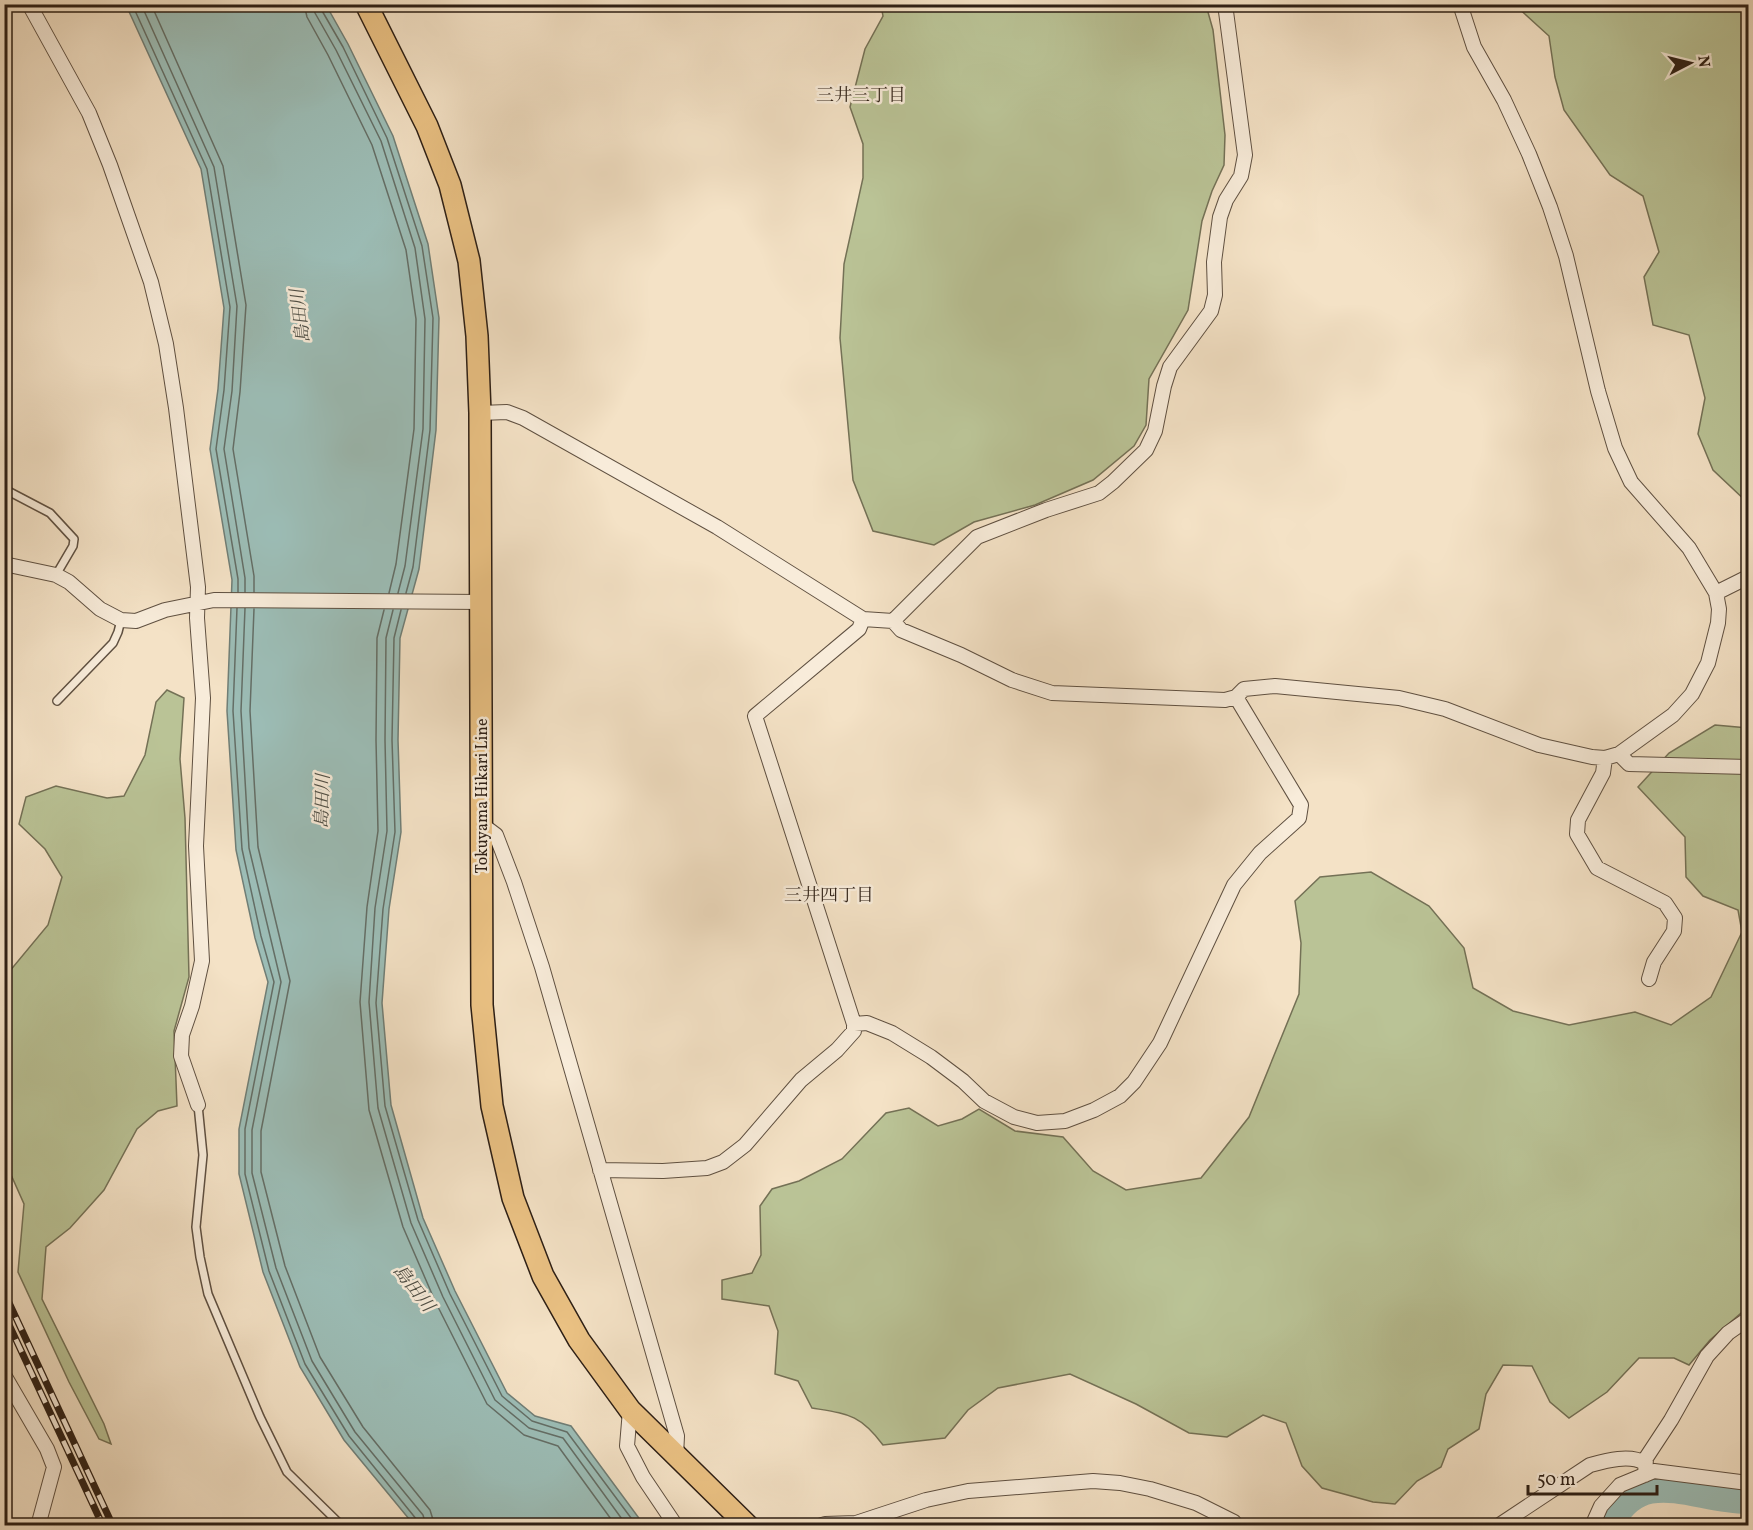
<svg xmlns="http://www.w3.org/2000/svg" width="1753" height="1530" viewBox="0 0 1753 1530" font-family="Vollkorn,'Noto Serif JP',serif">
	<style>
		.green { fill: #bac396; stroke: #747156; stroke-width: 1.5 }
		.water { fill: #9cbdb6; stroke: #707e76; stroke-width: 1.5 }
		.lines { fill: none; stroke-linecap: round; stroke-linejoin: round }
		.shore { stroke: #646e66; stroke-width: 1.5 }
		.river { stroke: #9cbdb6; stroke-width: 32 }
		.lane-casing { stroke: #5f5041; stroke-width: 10 }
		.street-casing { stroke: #5f5041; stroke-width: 16 }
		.primary-casing { stroke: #2d1f15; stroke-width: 24 }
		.lane { stroke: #f8ecda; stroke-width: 7 }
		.street { stroke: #f8ecda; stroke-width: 14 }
		.primary { stroke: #eac183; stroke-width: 21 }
		.rail-casing { stroke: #2d1f15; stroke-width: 7 }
		.rail { stroke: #f8ecda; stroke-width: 4.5; stroke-dasharray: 14; stroke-linecap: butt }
		.labels { text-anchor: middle; stroke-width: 5; stroke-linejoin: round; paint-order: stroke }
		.street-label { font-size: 16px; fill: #2d1f15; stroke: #f8ecda }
		.neighbourhood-label { font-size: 18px; fill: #2d1f15; stroke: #f8ecda }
		.water-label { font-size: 18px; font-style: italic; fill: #4e4e45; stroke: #f8ecda }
	</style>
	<rect width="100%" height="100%" fill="#f4e2c6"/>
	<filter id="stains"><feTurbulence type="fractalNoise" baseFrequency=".00333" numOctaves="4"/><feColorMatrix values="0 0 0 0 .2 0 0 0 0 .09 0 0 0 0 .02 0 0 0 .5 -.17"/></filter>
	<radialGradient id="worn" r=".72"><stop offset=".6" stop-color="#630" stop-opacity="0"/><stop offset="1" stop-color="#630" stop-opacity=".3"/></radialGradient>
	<path class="green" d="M 881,5 L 1206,5 L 1213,30 L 1225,135 L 1224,165 L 1212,191 L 1202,221 L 1188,310 L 1149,379 L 1146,425 L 1134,446 L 1093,480 L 1035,505 L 974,522 L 934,545 L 873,531 L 853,480 L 840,338 L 844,264 L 863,178 L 863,144 L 850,107 L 865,49 L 883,16 Z
		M 1515,5 L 1748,5 L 1748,503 L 1713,470 L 1698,434 L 1705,398 L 1689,335 L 1653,325 L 1644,277 L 1659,252 L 1643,196 L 1610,175 L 1564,110 L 1555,77 L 1549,36 Z
		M 167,690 L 184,698 L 180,759 L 185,818 L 189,977 L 174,1031 L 177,1106 L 158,1111 L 137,1129 L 104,1190 L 70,1228 L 46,1247 L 42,1299 L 104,1424 L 111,1444 L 99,1439 L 69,1382 L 18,1272 L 24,1204 L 4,1159 L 4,978 L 48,925 L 62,877 L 45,849 L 19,824 L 26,797 L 56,786 L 107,798 L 124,796 L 145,755 L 156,702 Z
		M 1715,725 L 1748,728 L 1748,1307 L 1710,1340 L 1689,1365 L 1674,1358 L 1639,1358 L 1607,1392 L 1569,1418 L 1550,1402 L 1532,1366 L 1503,1365 L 1486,1394 L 1479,1429 L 1448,1449 L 1441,1467 L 1417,1481 L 1395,1504 L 1373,1502 L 1322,1488 L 1302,1466 L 1286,1423 L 1263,1415 L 1227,1437 L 1189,1433 L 1136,1404 L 1070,1374 L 998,1388 L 968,1410 L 945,1438 L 883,1445 C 860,1414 848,1414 812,1408 L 798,1381 L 775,1374 L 778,1331 L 769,1306 L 722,1299 L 722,1280 L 752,1273 L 761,1255 L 760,1206 L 772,1189 L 799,1181 L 842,1159 L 886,1113 L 909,1108 L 938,1126 L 962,1119 L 979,1109 L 1015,1131 L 1063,1137 L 1093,1171 L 1126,1190 L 1201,1178 L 1249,1117 L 1299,994 L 1301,943 L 1295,901 L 1320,877 L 1371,872 L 1429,906 L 1464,948 L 1473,988 L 1513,1011 L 1569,1025 L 1635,1012 L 1671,1025 L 1711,997 L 1742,932 L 1738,910 L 1703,896 L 1686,877 L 1685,837 L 1638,787 L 1669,753 Z"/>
	<path class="water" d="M 126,5 L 326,5 L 348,44 L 393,136 L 428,244 L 439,318 L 436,430 L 419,569 L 400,638 L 398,740 L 401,832 L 389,909 L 382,1003 L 391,1105 L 423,1218 L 455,1291 L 507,1393 L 535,1416 L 571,1426 L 644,1525 L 414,1525 L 344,1440 L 300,1367 L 263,1272 L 239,1174 L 239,1129 L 268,982 L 255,938 L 236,850 L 227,711 L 232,580 L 210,449 L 218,389 L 224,308 L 201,169 Z"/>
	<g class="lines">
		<path class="shore" d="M 132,4 L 207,169 L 230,307 L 224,390 L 216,449 L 238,579 L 238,592
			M 141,4 L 214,167 L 237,306 L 232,391 L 224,449 L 245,578 L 245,592
			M 151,4 L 223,166 L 246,305 L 240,392 L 233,449 L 254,576 L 254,592
			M 304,4 L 307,17 L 328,55 L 372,145 L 406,250 L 416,319 L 414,429 L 396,564 L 389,593
			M 313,4 L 315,13 L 336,50 L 381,141 L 415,248 L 425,319 L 423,429 L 405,566 L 398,593
			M 321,4 L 321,9 L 343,47 L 387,138 L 422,246 L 433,318 L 430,430 L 413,567 L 406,593
			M 237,608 L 233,711 L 242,849 L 261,936 L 274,982 L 245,1129 L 245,1174 L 269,1271 L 305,1364 L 349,1436 L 417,1520 L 418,1526
			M 245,608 L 241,711 L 249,848 L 281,982 L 252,1130 L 252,1173 L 276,1268 L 312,1361 L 355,1432 L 423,1515 L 426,1526
			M 254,609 L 250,711 L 258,847 L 290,981 L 261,1131 L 261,1172 L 285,1266 L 320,1357 L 363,1427 L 430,1510 L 435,1526
			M 384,610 L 377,638 L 376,740 L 378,831 L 367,907 L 360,1002 L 369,1110 L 403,1227 L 435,1301 L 487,1404 L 524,1435 L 558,1446 L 616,1526
			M 393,610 L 386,638 L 385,740 L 387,831 L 375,908 L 369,1002 L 378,1108 L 411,1223 L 443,1297 L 495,1400 L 529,1428 L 563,1438 L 627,1526
			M 401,610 L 394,638 L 392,740 L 395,832 L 383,909 L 376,1003 L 385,1106 L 418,1220 L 450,1294 L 502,1396 L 532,1421 L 567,1432 L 637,1526"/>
		<path class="river" d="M 1607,1526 C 1639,1458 1696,1499 1748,1498"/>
		<defs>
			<path id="lane" d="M 8,491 L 50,513 L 74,539 L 73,546 L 56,575
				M 57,701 L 113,643 L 118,632 L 121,620
				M 198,1105 L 203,1155 L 196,1227 L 200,1257 L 208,1294 L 260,1417 L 287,1472 L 342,1526"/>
			<path id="street" d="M 29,4 L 89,113 L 110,165 L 151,282 L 166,344 L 176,408 L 198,587 L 197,618 L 203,698 L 196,846 L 202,961 L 192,1006 L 182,1035 L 181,1056 L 198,1105
				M 480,413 L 507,412 L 523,418 L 717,527 L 863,619 L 893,621 L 977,537 L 1046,510 L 1099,493 L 1113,482 L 1146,450 L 1155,431 L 1164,386 L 1170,367 L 1211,311 L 1215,295 L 1214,262 L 1220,217 L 1226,200 L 1241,176 L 1245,155 L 1225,4
				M 4,564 L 56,575 L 69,582 L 100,609 L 121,620 L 136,621 L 165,610 L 214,600 L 482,602
				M 1716,593 L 1748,577
				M 893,621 L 901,630 L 961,655 L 1012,680 L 1052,693 L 1225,700 L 1236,697 L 1244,689 L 1275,686 L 1399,698 L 1445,709 L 1539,745 L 1592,757 L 1605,758 L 1619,754 L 1673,715 L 1692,694 L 1708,663 L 1718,623 L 1719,609 L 1716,593 L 1689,548 L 1631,482 L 1615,448 L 1598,391 L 1566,256 L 1550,207 L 1529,154 L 1504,100 L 1474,47 L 1460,4
				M 1619,754 L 1629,764 L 1748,767
				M 1605,758 L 1603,773 L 1578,820 L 1577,834 L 1597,868 L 1665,903 L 1675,918 L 1674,931 L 1654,962 L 1649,979
				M 480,823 L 496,835 L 514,882 L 542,967 L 677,1436 L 676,1456
				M 854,1024 L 867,1023 L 892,1033 L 931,1057 L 963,1081 L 984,1101 L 1014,1117 L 1037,1123 L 1065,1121 L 1094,1110 L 1120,1096 L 1134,1082 L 1160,1043 L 1234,885 L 1260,853 L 1299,818 L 1301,805 L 1236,697
				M 600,1170 L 663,1171 L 707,1168 L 723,1162 L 745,1145 L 801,1080 L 837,1050 L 854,1031 L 854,1024 L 755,716 L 859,629 L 863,619
				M 4,1375 L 47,1449 L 54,1467 L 38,1526
				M 630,1410 L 627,1446 L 643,1477 L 676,1526
				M 1645,1475 L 1646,1458 L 1671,1420 L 1707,1356 L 1728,1333 L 1748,1319
				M 819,1526 L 825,1524 L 856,1523 L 926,1500 L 968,1491 L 1093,1481 L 1120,1483 L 1150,1489 L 1196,1503 L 1234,1522 L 1237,1526
				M 1498,1526 L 1590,1465 C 1605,1461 1630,1454 1644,1463
				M 1592,1526 L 1601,1506 L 1620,1485 L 1654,1471 L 1748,1483"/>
			<path id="primary" d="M 366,4 L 427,126 L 450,185 L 469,261 L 477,336 L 480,413 L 482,1005 L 492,1106 L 513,1198 L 543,1276 L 579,1340 L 630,1410 L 748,1526"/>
		</defs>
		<use href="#lane" class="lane-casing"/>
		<use href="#street" class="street-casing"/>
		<use href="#primary" class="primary-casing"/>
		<use href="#lane" class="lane"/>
		<use href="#street" class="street"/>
		<use href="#primary" class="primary"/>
		<defs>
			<path id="rail" d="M 4,1292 L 113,1526
				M 4,1314 L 103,1526"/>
		</defs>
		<use href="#rail" class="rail-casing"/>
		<use href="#rail" class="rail"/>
	</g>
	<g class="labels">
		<g class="street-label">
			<text transform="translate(481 796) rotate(-90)" y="6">Tokuyama Hikari Line</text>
		</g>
		<g class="neighbourhood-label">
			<text x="861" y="101">三井三丁目</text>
			<text x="829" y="901">三井四丁目</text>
		</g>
		<g class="water-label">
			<text transform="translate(300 316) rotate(-97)" y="6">島田川</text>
			<text transform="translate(322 801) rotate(-88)" y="6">島田川</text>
			<text transform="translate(414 1288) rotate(52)" y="6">島田川</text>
		</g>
	</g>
	<rect width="1753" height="1530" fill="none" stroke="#f4e2c6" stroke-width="24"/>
	<rect x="6" y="6" width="1741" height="1518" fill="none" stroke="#2d1f15" stroke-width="3"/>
	<rect x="12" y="12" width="1729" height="1506" fill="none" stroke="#2d1f15" stroke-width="1.5"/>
	<g transform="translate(1690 63) rotate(83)" stroke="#f8ecda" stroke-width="4.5" paint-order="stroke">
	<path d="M0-4.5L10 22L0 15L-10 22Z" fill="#2d1f15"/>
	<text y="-9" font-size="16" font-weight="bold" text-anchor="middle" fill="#2d1f15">N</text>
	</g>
	<path d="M1528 1485v9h129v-9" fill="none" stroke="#2d1f15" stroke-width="3"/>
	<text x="1537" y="1485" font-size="18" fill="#2d1f15" stroke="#f8ecda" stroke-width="4.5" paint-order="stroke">50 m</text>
	<rect width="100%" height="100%" filter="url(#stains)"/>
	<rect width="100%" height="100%" fill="url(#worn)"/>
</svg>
